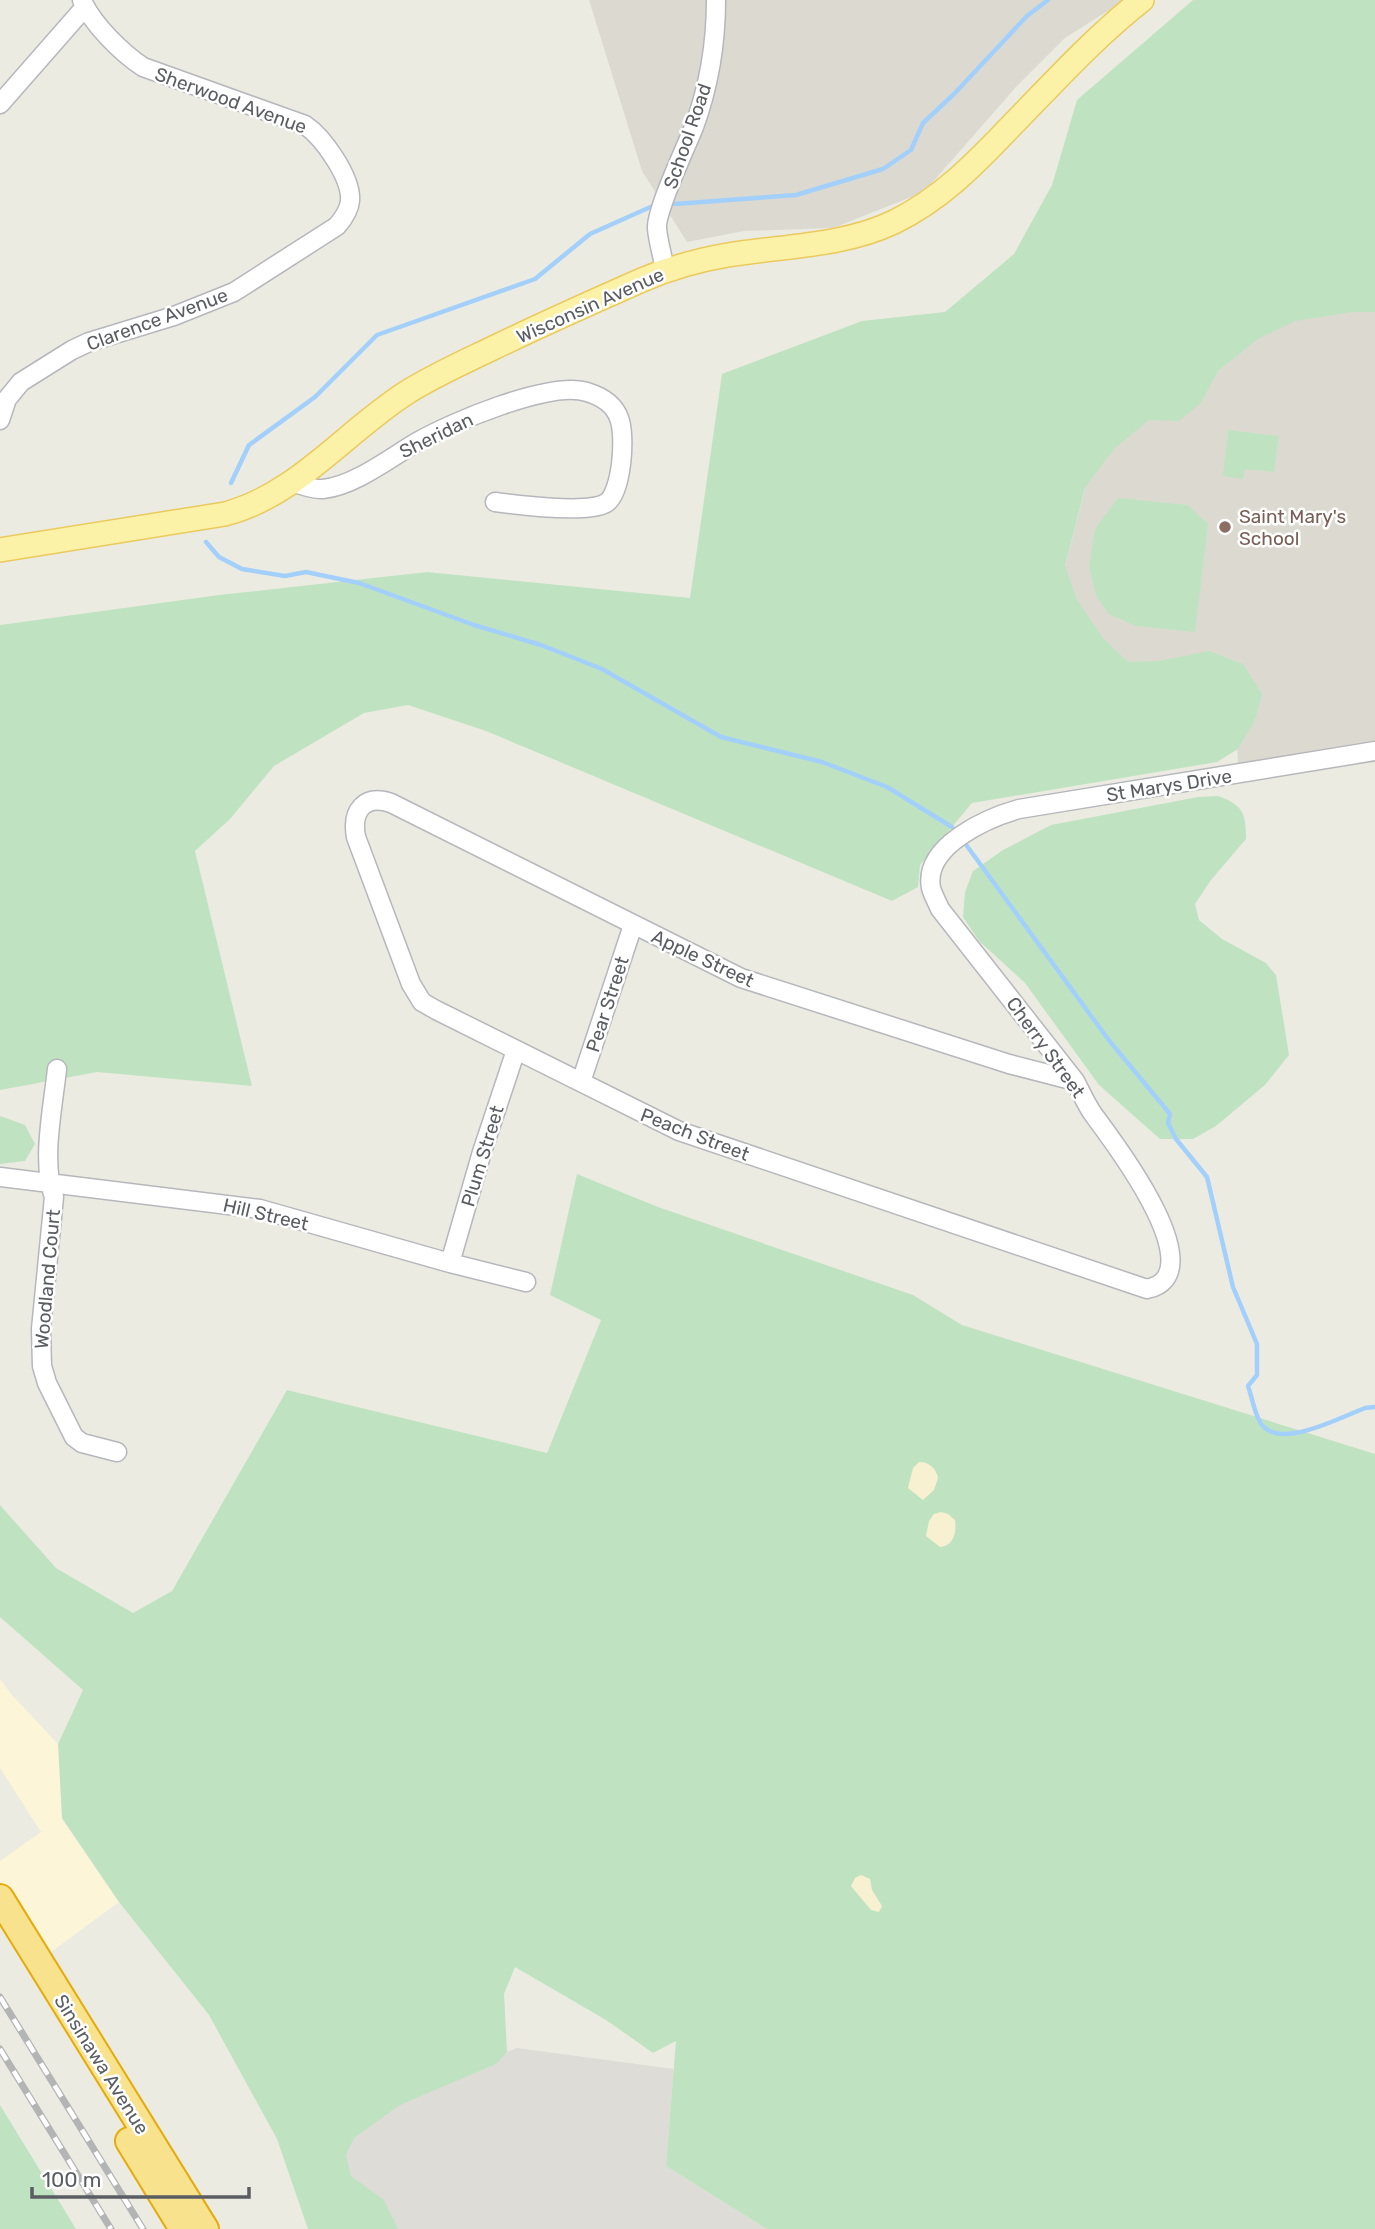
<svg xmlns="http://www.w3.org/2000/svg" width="1375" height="2229" viewBox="0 0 1375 2229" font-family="Rubik,sans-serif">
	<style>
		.commercial { fill: #fcf5d7 }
		.industrial { fill: #dedcd6 }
		.education { fill: #dcdad0 }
		.green { fill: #bfe3c1 }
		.sand { fill: #f8f1d1 }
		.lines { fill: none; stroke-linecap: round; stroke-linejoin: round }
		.stream { stroke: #a3d0fb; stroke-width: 4.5 }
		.minor-casing { stroke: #b5b7bc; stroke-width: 21 }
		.major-casing { stroke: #ebca5d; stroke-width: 26 }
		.highway-casing { stroke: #e4ab0a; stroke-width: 30 }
		.minor { stroke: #fff; stroke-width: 18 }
		.major { stroke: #fbf2a8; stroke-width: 23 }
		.highway { stroke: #f8e28e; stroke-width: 26 }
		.rail-casing { stroke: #b3b4b4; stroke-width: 7 }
		.rail { stroke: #fff; stroke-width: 4.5; stroke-dasharray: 13; stroke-linecap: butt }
		.education-dot { fill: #8d6e63; stroke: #fff; stroke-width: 2.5 }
		.labels { text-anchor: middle; stroke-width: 5; stroke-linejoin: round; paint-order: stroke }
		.street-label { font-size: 19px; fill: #5a5d62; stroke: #fff }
		.education-label { font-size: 19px; fill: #785e54; stroke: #fff; text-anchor: start }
	</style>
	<rect width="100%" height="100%" fill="#ecebe2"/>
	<path class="commercial" d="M 0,1679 L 12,1695 L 58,1744 L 93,1796 L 62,1819 L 119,1902 L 43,1958 L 0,1886 L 0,1861 L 41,1832 L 0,1768 Z"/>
	<path class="industrial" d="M 517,2048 L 674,2069 L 666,2166 L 767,2229 L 322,2229 L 277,2139 Z"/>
	<path class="education" d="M 589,0 L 1125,0 L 1065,38 L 1016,87 L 924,192 L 833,228 L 744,231 L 687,242 L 642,171 Z
		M 1258,285 L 1375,299 L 1375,741 L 1238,765 L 1235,682 L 1114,689 L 1055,605 L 1110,392 Z"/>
	<path class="green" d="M 1193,0 L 1375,0 L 1375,312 L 1353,312 L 1295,321 L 1258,339 L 1218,371 L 1201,403 L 1179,421 L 1149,420 L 1113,450 L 1085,488 L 1065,566 L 1077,600 L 1103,638 L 1128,662 L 1159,661 L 1209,651 L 1243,664 L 1262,694 L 1255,720 L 1238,749 L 1217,762 L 972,803 L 920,865 L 918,887 L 892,901 L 486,731 L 408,705 L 364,713 L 274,766 L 230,819 L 195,851 L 252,1086 L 97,1072 L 0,1090 L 0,625 L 219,595 L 427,572 L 690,598 L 722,374 L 862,321 L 945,312 L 1014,254 L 1052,185 L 1077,100 Z
		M 1228,430 L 1279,436 L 1274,472 L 1245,469 L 1243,479 L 1223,476 Z
		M 1118,498 L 1188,505 L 1208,524 L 1195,632 L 1136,626 L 1109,614 L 1096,596 L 1089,566 L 1095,529 Z
		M 1218,796 C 1243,805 1246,813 1246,839 L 1211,880 L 1195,904 L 1199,920 L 1222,939 L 1266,963 L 1276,975 L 1289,1055 L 1265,1085 L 1216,1126 L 1193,1139 L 1160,1139 L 1099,1085 L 1025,983 L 979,941 L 963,917 L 965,892 L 973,871 L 1003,850 L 1051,825 L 1198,797 Z
		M 0,1116 L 25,1125 L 35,1144 L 25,1161 L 0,1164 Z
		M 577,1174 L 658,1207 L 913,1295 L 962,1325 L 1375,1454 L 1375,2229 L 767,2229 L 666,2166 L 676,2041 L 653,2053 L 606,2020 L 515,1967 L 504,1994 L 507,2052 L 496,2064 L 400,2105 L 354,2138 L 346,2155 L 351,2176 L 384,2200 L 398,2229 L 308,2229 L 277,2139 L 209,2015 L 119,1902 L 62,1818 L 58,1744 L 83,1690 L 0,1617 L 0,1505 L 56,1568 L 133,1613 L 172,1591 L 287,1390 L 547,1453 L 601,1320 L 550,1295 Z
		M 0,2105 L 76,2229 L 0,2229 Z"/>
	<path class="sand" d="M 919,1462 C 929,1462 936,1468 938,1478 L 934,1490 L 923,1500 L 908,1488 L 913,1468 Z
		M 941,1512 L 948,1514 L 955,1520 C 957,1533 953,1546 940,1547 L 926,1536 L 929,1521 L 934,1514 Z
		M 861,1875 L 870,1879 L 872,1890 L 882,1906 L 879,1912 L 871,1910 L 851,1886 L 855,1878 Z"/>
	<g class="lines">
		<path class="stream" d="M 675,204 L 796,195 L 883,169 L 911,150 L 923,123 L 954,94 L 1027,16 L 1048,0
			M 231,483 L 249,445 L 315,397 L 377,335 L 535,279 L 590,234 L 655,205
			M 206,542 L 219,557 L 242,569 L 285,576 L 306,572 L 359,583 L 474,625 L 541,645 L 602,669 L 721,737 L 822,762 L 887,787 L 952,827
			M 967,846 L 1108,1039 L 1170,1114 L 1168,1123 L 1176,1139 L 1207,1177 L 1233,1287 L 1257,1344 L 1257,1375 L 1248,1386 C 1252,1397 1254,1412 1260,1422 C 1277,1452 1341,1417 1365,1408 L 1375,1407"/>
		<defs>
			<path id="minor" d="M 0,104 L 85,7
				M 665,270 C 663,257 658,242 657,228 C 656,210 686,147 694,127 C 709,86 716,44 716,0
				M 0,420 L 7,399 L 21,382 L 72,350 L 89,342 L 174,316 L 234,292 L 337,226 C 343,219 349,211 350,201 C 352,178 323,137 305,125 L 143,67 C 122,53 92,24 82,0
				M 292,482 C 301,485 314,490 323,489 C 354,486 390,458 417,442 C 450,423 551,380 587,392 C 600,396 614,404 619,418 C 626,435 622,493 606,503 C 588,514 517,505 495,502
				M 57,1069 C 53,1107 41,1162 54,1197 L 41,1329 L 42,1366 L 47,1383 L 74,1437 L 82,1443 L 117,1452
				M 1075,1081 L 1009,1064 L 741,978 L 391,803 C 365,794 351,810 356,837 L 411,984 L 422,1002 L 436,1010 L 679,1131 L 1147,1289 C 1216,1275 1113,1141 1093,1114 C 1086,1104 1081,1092 1075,1081 L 940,909 C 937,902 933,895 931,888 C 923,846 987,818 1019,809 L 1375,751
				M 581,1082 L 633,925
				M 0,1177 L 260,1209 L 450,1263 L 526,1282
				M 450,1263 L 482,1152 L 516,1050"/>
			<path id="major" d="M 0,550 L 225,514 C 297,495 344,433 406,393 C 433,376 462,363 491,349 C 541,325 592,302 642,280 C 670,268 698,260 728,255 C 783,246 844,246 894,222 C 945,197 978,160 1016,121 C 1057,79 1096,36 1142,0"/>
			<path id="highway" d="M 0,1898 L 205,2229
				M 129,2141 L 183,2229"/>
		</defs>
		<use href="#minor" class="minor-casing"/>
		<use href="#major" class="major-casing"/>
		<use href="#highway" class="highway-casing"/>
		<use href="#minor" class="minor"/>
		<use href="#major" class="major"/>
		<use href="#highway" class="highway"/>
		<defs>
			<path id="rail" d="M 0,1997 L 143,2229
				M 0,2049 L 111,2229"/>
		</defs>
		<use href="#rail" class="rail-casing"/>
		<use href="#rail" class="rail"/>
	</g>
	<circle class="education-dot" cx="1225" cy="527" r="7"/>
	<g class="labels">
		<g class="street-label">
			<text transform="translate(231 100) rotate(20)" y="7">Sherwood Avenue</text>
			<text transform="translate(687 136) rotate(-71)" y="7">School Road</text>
			<text transform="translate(590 305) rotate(-24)" y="7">Wisconsin Avenue</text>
			<text transform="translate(157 319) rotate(-20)" y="7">Clarence Avenue</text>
			<text transform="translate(436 435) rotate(-26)" y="7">Sheridan</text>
			<text transform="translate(1169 785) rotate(-9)" y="7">St Marys Drive</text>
			<text transform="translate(703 958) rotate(25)" y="7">Apple Street</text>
			<text transform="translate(607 1004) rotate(-72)" y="7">Pear Street</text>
			<text transform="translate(1046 1047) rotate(54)" y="7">Cherry Street</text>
			<text transform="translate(695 1134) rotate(21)" y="7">Peach Street</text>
			<text transform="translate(482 1156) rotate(-73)" y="7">Plum Street</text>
			<text transform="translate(266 1214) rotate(13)" y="7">Hill Street</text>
			<text transform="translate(47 1279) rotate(-85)" y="7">Woodland Court</text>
			<text transform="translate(102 2064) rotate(58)" y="7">Sinsinawa Avenue</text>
		</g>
		<g class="education-label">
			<text x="1239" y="523">Saint Mary's<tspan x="1239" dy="22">School</tspan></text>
		</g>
	</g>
	<path d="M32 2187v10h217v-10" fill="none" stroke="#5a5d62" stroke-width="3.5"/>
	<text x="42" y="2187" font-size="21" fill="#5a5d62" stroke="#ffffff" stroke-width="5" paint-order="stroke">100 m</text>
</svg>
